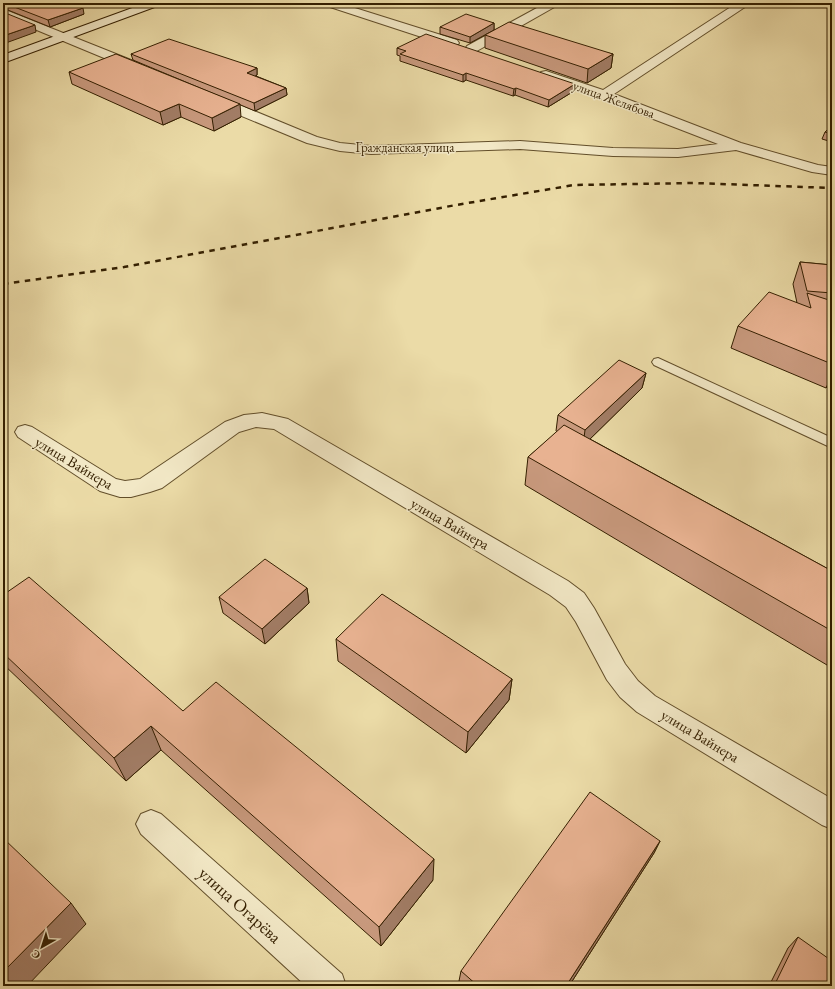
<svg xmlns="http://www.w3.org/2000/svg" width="835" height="989" viewBox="0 0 835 989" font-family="'EB Garamond',serif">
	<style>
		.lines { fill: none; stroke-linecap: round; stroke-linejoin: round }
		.lane-casing { stroke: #624e2a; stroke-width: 2 }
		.street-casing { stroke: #624e2a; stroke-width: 2 }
		.secondary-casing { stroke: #341f00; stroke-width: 2 }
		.lane { fill: #f2e8c6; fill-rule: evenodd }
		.street { fill: #f2e8c6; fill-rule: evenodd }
		.secondary { fill: #f2e8c6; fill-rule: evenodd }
		.rail { stroke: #341f00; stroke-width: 2.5; stroke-dasharray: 5.5 5.5; stroke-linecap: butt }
		.wall { fill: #c8997d; stroke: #341f00 }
		.shaded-wall { fill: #a27d66; stroke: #341f00 }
		.building { fill: #e8b291; stroke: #341f00 }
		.labels { text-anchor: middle; stroke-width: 3; stroke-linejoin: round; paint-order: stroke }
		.far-street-label { font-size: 13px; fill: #341f00; stroke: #f2e8c6 }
		.street-label { font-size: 15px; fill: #341f00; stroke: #f2e8c6 }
		.near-street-label { font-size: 18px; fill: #341f00; stroke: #f2e8c6 }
	</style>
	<rect width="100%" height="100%" fill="#ebdba7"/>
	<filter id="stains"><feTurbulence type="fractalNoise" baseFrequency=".005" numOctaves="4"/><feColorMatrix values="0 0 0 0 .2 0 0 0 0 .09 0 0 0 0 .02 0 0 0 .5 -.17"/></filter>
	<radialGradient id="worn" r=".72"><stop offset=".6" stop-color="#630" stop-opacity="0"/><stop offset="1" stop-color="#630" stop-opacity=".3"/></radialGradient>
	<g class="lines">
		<defs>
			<path id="lane" d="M 658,358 L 832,438 L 832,448 L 654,365 L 652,362 L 654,359 Z"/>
			<path id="street" d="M 322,3 L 339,3 L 457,40 L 459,43 L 457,46 L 449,46 L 324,5 Z
				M 546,3 L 560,3 L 558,5 L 475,52 L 467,52 L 465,49 L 467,46 Z
				M 737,3 L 751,3 L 614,94 L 741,143 L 818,165 L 832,167 L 832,175 L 812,172 L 736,150 L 678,157 L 613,156 L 520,149 L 371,154 L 340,151 L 307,143 L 208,102 L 206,99 L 208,96 L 218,96 L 317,137 L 340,143 L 371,146 L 520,141 L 613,148 L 678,149 L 718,144 L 599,98 L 541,78 L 540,75 L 541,72 L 546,71 L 603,90 Z
				M 3,9 L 141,64 L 143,67 L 141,70 L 133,70 L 3,16 Z
				M 262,413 L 288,419 L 568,581 L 584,593 L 594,608 L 625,664 L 638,681 L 655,696 L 832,799 L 832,829 L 822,825 L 637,712 L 620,697 L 607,680 L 576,622 L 566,607 L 550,595 L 274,429 L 256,427 L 239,432 L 162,488 L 150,492 L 131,497 L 120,497 L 100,491 L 18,437 L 15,432 L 18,427 L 25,425 L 32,427 L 116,479 L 125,481 L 140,479 L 225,422 L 244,415 Z
				M 151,810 L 161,814 L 342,974 L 346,986 L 306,986 L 141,834 L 136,824 L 141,814 Z"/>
			<path id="secondary" d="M 146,3 L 162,3 L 160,5 L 3,63 L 3,55 Z"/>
		</defs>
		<use href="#lane" class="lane-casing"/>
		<use href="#street" class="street-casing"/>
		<use href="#secondary" class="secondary-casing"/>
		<use href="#lane" class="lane"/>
		<use href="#street" class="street"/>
		<use href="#secondary" class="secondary"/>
		<path class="rail" d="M 3,284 L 124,267 L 456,205 L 574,185 L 694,183 L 832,188"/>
	</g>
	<path class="wall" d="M 3,3 L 70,3 L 84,14 L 50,27 L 3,8 Z
		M 494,23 L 494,30 L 613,54 L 611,68 L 587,83 L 485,48 L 485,35 L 470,43 L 440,34 L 440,27 Z
		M 397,48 L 574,91 L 548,107 L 515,95 L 513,96 L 466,80 L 463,82 L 400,61 L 400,56 L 397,55 Z
		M 131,54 L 257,68 L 257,75 L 256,76 L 286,88 L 287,95 L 255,111 L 133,60 Z
		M 69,72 L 241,117 L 214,131 L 181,117 L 163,125 L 72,84 Z
		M 832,126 L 832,142 L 822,139 L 825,132 Z
		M 800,262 L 832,265 L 832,381 L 826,388 L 731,348 L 738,326 L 797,303 L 793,284 Z
		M 646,373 L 642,388 L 590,439 L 832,571 L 832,668 L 525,485 L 528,457 L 557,432 L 556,431 L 558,415 Z
		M 307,588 L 309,603 L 265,644 L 223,613 L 219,597 Z
		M 3,595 L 183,711 L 433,880 L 381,946 L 161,750 L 126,781 L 3,664 Z
		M 336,639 L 512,679 L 509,700 L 466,753 L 338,661 Z
		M 660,841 L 654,853 L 569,986 L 465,986 L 459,981 L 461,971 Z
		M 798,937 L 832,986 L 769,986 L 788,948 Z"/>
	<path class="shaded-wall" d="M 83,8 L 84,14 L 50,27 L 48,20 Z
		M 494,23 L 494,30 L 470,43 L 470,37 Z
		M 35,25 L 36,32 L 3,44 L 3,36 Z
		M 613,54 L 611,68 L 587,83 L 588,69 Z
		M 257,68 L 257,75 L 248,80 L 247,73 Z
		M 466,73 L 466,80 L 463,82 L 463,75 Z
		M 575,84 L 574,91 L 548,107 L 549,100 Z
		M 286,88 L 287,95 L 255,111 L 254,103 Z
		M 516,88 L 515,95 L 513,96 L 514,89 Z
		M 179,104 L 181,117 L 163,125 L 160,112 Z
		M 240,104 L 241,117 L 214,131 L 212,118 Z
		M 646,373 L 642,388 L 583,446 L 585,430 Z
		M 832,375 L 832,381 L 826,388 Z
		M 307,588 L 309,603 L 265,644 L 262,629 Z
		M 512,679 L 509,700 L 466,753 L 468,732 Z
		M 151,726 L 161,750 L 126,781 L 114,758 Z
		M 660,841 L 654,853 L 569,986 L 566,986 Z
		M 434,859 L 433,880 L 381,946 L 379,927 Z
		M 71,903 L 86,924 L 27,986 L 3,986 L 3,972 Z"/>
	<path class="building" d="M 4,3 L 70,3 L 83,8 L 48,20 Z
		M 3,12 L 35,25 L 3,36 Z
		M 466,14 L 494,23 L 470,37 L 440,27 Z
		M 509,22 L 613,54 L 588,69 L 485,35 Z
		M 426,34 L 575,84 L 549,100 L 516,88 L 514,89 L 466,73 L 463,75 L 400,54 L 406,51 L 397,48 Z
		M 169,39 L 257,68 L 247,73 L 286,88 L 254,103 L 131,54 Z
		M 116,54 L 240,104 L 212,118 L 179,104 L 160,112 L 69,72 Z
		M 832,126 L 832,134 L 825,132 Z
		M 800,262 L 832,265 L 832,293 L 807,291 Z
		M 769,292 L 811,308 L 807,293 L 832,301 L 832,364 L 738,326 Z
		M 619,360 L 646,373 L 585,430 L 558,415 Z
		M 564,425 L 832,571 L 832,631 L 528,457 Z
		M 265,559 L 307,588 L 262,629 L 219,597 Z
		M 29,577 L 183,711 L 216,682 L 434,859 L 379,927 L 151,726 L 114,758 L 3,653 L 3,595 Z
		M 382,594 L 512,679 L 468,732 L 336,639 Z
		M 590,792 L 660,841 L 566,986 L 478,986 L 461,971 Z
		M 3,838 L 71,903 L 3,972 Z
		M 798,937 L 832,961 L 832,986 L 774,986 Z"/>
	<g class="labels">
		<g class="far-street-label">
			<text transform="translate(614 99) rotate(20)" y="5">улица Желябова</text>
			<text x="405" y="152">Гражданская улица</text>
		</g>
		<g class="street-label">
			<text transform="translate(74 463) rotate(31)" y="5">улица Вайнера</text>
			<text transform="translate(450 524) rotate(30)" y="5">улица Вайнера</text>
			<text transform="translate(700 736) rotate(31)" y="5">улица Вайнера</text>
		</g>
		<g class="near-street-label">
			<text transform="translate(240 905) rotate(42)" y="6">улица Огарёва</text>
		</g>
	</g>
	<rect width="835" height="989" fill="none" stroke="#ebdba7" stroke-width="16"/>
	<rect x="4" y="4" width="827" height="981" fill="none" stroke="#341f00" stroke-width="2"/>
	<rect x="8" y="8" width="819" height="973" fill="none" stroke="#341f00"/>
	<g transform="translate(42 947) rotate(219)" stroke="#f2e8c6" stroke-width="3" paint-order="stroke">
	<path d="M0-3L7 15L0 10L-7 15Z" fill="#341f00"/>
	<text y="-6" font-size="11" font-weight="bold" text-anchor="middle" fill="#341f00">С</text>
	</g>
	<rect width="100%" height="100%" filter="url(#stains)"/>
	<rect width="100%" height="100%" fill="url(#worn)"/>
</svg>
